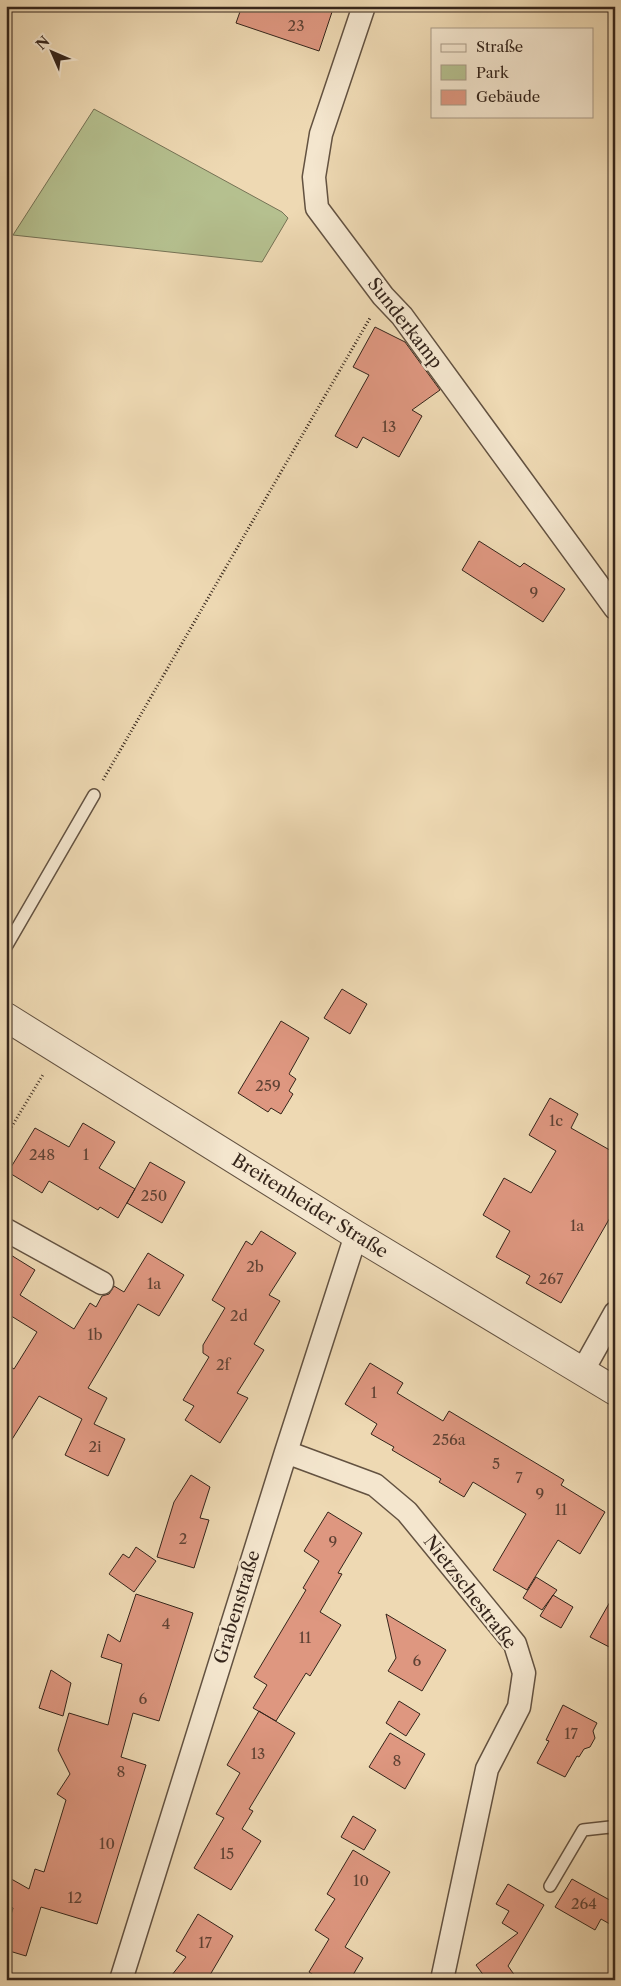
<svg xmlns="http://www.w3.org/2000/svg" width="621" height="1986" viewBox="0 0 621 1986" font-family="'Libre Caslon Text',serif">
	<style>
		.green { fill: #b5c08f; stroke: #757255 }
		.building { fill: #de9780; stroke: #35251b }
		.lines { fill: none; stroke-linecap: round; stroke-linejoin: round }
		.service-casing { stroke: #635241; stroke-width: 14 }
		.minor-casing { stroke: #635241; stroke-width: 25 }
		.tertiary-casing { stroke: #635241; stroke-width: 30 }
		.path { stroke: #35251b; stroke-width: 3; stroke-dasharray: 1 2.5; stroke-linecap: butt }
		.service { stroke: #f4e6ce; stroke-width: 11 }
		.minor { stroke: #f4e6ce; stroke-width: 22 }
		.tertiary { stroke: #f4e6ce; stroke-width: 28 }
		.labels { text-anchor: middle; stroke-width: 5; stroke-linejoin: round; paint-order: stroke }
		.number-label { font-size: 15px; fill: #5f4234 }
		.street-label { font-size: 18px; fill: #35251b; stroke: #f4e6ce }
	</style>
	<rect width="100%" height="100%" fill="#eed9b3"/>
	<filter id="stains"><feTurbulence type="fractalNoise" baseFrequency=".004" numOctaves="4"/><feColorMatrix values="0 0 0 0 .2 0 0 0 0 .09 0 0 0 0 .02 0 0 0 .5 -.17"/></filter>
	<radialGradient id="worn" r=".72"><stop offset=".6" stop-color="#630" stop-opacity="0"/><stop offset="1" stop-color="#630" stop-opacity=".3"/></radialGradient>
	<path class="green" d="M 94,109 L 282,212 L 288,218 L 262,262 L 13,235 Z"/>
	<path class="building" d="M 242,6 L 334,6 L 319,51 L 236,23 Z
		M 375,327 L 405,342 L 440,390 L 412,410 L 422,416 L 399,457 L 363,437 L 357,448 L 335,436 L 369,375 L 353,367 Z
		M 479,541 L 520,567 L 524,563 L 565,589 L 543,622 L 462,570 Z
		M 342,989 L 367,1004 L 350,1034 L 324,1018 Z
		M 281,1021 L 309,1038 L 289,1074 L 296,1079 L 289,1091 L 293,1094 L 281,1114 L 271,1108 L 268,1112 L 238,1093 Z
		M 550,1098 L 578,1114 L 571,1128 L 615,1153 L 615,1209 L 561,1303 L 526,1283 L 530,1276 L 496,1257 L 510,1231 L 483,1215 L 504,1178 L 531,1193 L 556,1151 L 529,1135 Z
		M 83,1123 L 115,1142 L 99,1168 L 135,1189 L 118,1218 L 100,1207 L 98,1210 L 49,1181 L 42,1193 L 8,1172 L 35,1128 L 69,1147 Z
		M 150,1162 L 185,1182 L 162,1223 L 127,1203 Z
		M 261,1231 L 296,1253 L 269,1295 L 280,1301 L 254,1344 L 264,1350 L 237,1393 L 248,1398 L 220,1443 L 185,1420 L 194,1406 L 183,1400 L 209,1357 L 203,1353 L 203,1345 L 225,1308 L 212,1300 L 246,1241 L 252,1245 Z
		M 6,1252 L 35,1270 L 20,1295 L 74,1329 L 90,1303 L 96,1307 L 102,1296 L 109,1294 L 114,1286 L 124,1292 L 148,1253 L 184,1275 L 159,1316 L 138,1304 L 88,1388 L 107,1398 L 94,1424 L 125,1439 L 108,1476 L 65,1455 L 82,1419 L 39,1396 L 6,1449 L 6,1364 L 14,1369 L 37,1332 L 8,1314 L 6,1317 Z
		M 370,1363 L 403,1383 L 397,1393 L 443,1421 L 449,1411 L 564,1480 L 561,1485 L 605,1512 L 580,1554 L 558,1540 L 527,1590 L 493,1570 L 526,1514 L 473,1482 L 464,1497 L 439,1482 L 441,1479 L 392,1450 L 394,1447 L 371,1434 L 377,1424 L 345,1404 Z
		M 191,1475 L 210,1487 L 200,1518 L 209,1520 L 194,1568 L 157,1557 L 174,1502 Z
		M 328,1512 L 362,1533 L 338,1573 L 342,1574 L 320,1612 L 341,1625 L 310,1676 L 306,1673 L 276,1721 L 253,1708 L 267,1685 L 254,1677 L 306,1590 L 303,1588 L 319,1561 L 304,1551 Z
		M 136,1547 L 156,1561 L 134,1592 L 109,1574 L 123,1554 L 129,1558 Z
		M 536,1577 L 557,1590 L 542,1610 L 523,1598 Z
		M 615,1593 L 615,1650 L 590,1637 Z
		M 136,1594 L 193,1613 L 159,1721 L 133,1713 L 121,1757 L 146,1765 L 97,1924 L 41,1907 L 26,1956 L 6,1950 L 6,1932 L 13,1908 L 6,1904 L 6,1876 L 29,1889 L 35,1869 L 44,1872 L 66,1800 L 57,1794 L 70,1774 L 58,1750 L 69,1713 L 108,1725 L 122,1664 L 101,1657 L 108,1634 L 120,1642 Z
		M 553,1595 L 573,1607 L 561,1628 L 540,1616 Z
		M 386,1614 L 446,1650 L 422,1691 L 388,1671 L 396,1658 Z
		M 51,1670 L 71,1683 L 63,1716 L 39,1708 Z
		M 399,1701 L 420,1714 L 406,1736 L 386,1723 Z
		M 563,1705 L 597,1723 L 593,1731 L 595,1738 L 590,1747 L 584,1749 L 579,1757 L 577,1756 L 565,1777 L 537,1763 L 549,1741 L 546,1740 Z
		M 259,1711 L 295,1733 L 249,1809 L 253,1811 L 242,1829 L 261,1841 L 231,1890 L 194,1868 L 224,1818 L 216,1814 L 240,1773 L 227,1765 Z
		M 390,1733 L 425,1754 L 405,1789 L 369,1767 Z
		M 353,1816 L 376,1830 L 364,1850 L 341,1837 Z
		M 353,1850 L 390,1872 L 345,1947 L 363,1958 L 350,1980 L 321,1980 L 309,1972 L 329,1939 L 315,1930 L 335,1899 L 327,1894 Z
		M 572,1879 L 615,1903 L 615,1927 L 601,1919 L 595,1930 L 555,1907 Z
		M 508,1884 L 544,1905 L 508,1966 L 518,1980 L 487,1980 L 476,1965 L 518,1933 L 502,1923 L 509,1911 L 496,1904 Z
		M 198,1914 L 233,1936 L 207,1980 L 168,1980 L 186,1957 L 176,1951 Z"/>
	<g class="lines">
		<defs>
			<path id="service" d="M 6,947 L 94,795
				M 550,1886 L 583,1830 L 610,1827 L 615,1830"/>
			<path id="minor" d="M 364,6 L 321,134 L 314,177 L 317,208 L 383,296 L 402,316 L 615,608
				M 6,1230 L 102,1283
				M 582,1372 L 615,1313
				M 286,1452 L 375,1485 L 407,1512 L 515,1644 L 524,1673 L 519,1707 L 487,1769 L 442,1980
				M 121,1980 L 286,1452 L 356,1235"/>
			<path id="tertiary" d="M 6,1017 L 356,1235 L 615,1391"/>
		</defs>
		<use href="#service" class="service-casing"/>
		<use href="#minor" class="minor-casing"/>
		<use href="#tertiary" class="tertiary-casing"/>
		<path class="path" d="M 103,780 L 370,318
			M 6,1136 L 44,1073"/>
		<use href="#service" class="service"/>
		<use href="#minor" class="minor"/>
		<use href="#tertiary" class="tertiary"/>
	</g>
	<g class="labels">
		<g class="number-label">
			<text x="296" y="31">23</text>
			<text x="389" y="432">13</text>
			<text x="534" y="598">9</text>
			<text x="268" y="1091">259</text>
			<text x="556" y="1126">1c</text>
			<text x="42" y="1160">248</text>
			<text x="86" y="1160">1</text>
			<text x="154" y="1201">250</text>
			<text x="577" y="1231">1a</text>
			<text x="255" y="1272">2b</text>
			<text x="551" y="1284">267</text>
			<text x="154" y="1289">1a</text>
			<text x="239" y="1321">2d</text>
			<text x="95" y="1340">1b</text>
			<text x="223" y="1370">2f</text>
			<text x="374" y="1398">1</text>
			<text x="449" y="1445">256a</text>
			<text x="95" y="1452">2i</text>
			<text x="496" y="1469">5</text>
			<text x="519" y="1483">7</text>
			<text x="540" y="1499">9</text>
			<text x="561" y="1515">11</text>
			<text x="183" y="1544">2</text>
			<text x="333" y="1547">9</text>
			<text x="166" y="1629">4</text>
			<text x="305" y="1643">11</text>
			<text x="417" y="1666">6</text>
			<text x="143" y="1704">6</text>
			<text x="571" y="1739">17</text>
			<text x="258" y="1759">13</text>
			<text x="397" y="1766">8</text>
			<text x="121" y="1777">8</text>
			<text x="107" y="1849">10</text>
			<text x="227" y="1859">15</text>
			<text x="361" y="1886">10</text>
			<text x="75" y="1903">12</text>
			<text x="584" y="1909">264</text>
			<text x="205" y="1948">17</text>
		</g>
		<g class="street-label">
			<text transform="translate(405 323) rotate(52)" y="6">Sunderkamp</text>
			<text transform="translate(310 1206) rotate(32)" y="6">Breitenheider Straße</text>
			<text transform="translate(470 1592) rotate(52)" y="6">Nietzschestraße</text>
			<text transform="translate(237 1607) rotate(-73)" y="6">Grabenstraße</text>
		</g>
	</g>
	<rect width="621" height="1986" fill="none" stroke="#eed9b3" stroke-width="25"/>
	<rect x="8" y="8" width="606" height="1971" fill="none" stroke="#35251b" stroke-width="2.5"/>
	<rect x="12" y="12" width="596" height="1961" fill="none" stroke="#35251b"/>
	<rect x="431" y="28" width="162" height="90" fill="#f4e6ce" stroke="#a89986"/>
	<rect x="441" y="44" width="25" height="8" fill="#f4e6ce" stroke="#a89986"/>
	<text x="476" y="52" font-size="15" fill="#35251b">Straße</text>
	<rect x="441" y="65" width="25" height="15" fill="#b5c08f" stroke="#a89986"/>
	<text x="476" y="78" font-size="15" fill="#35251b">Park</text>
	<rect x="441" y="90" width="25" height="15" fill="#de9780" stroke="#a89986"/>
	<text x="476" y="102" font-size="15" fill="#35251b">Gebäude</text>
	<g transform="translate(52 52) rotate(315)" stroke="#f4e6ce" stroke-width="4" paint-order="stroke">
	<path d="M0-4L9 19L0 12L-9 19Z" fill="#35251b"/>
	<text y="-8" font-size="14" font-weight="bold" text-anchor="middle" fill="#35251b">N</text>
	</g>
	<rect width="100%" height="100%" filter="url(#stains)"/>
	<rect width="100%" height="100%" fill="url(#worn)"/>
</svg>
